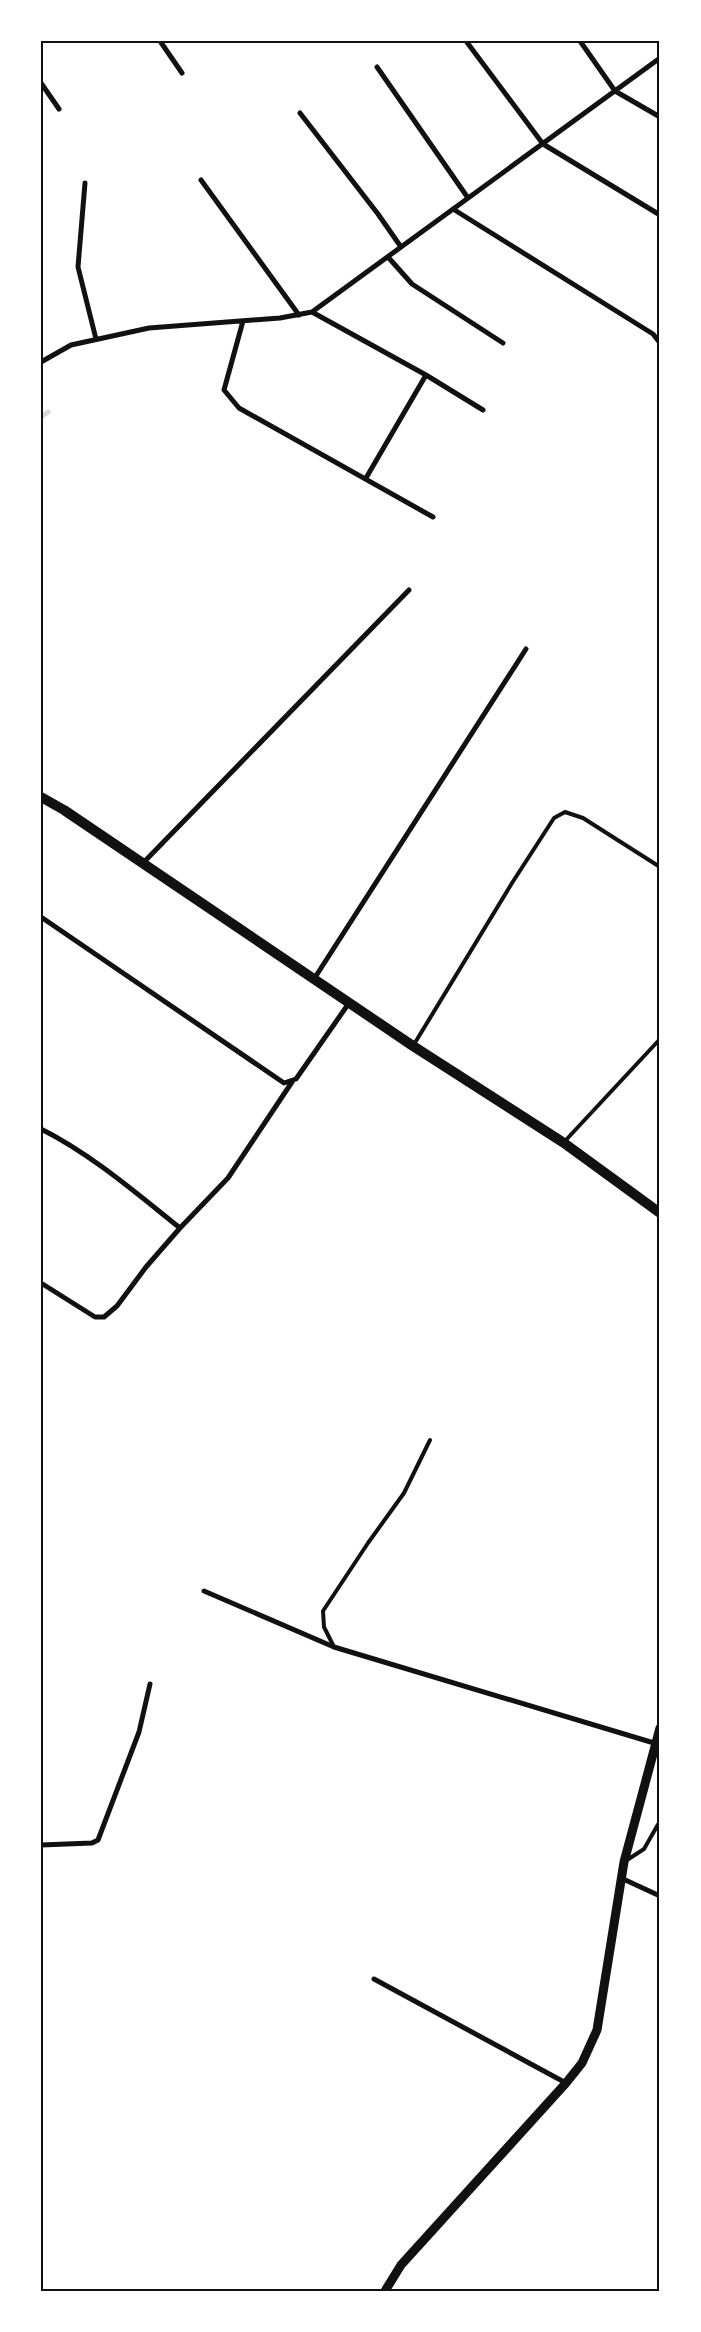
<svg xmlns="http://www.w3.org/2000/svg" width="701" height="2332" viewBox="0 0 701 2332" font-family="Overpass,sans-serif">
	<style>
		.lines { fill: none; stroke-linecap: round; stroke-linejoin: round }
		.stream { stroke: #d9d9d9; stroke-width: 5 }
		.service { stroke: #111; stroke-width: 4 }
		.minor { stroke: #111; stroke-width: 5 }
		.tertiary { stroke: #111; stroke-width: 9 }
		.secondary { stroke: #111; stroke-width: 10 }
		.neatline { fill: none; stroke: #111; stroke-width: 2 }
	</style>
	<rect width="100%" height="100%" fill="#fff"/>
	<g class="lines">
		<path class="stream" d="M 41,417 L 48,412"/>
		<path class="service" d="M 413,1046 L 512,883 L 554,818 L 565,812 L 583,818 L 660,867
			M 565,1141 L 660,1039
			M 334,1647 L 324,1627 L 323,1611 L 368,1543 L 404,1493 L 430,1440
			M 627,1860 L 644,1849 L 660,1821"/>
		<path class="minor" d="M 160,41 L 182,73
			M 466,41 L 543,144 L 660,215
			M 580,41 L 615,91 L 660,117
			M 377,67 L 468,198
			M 41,83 L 59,109
			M 300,113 L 378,214 L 401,247
			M 201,180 L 299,315
			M 85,183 L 78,267 L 96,339
			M 453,209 L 653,334 L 660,343
			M 388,257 L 412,284 L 503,343
			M 312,312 L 426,375 L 483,410
			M 243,321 L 224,390 L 239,408 L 433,517
			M 41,362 L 71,345 L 149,328 L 280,318 L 312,312 L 660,58
			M 366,478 L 426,375
			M 143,863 L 409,590
			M 41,917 L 284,1083 L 296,1079 L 349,1003
			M 314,979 L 526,649
			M 41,1129 C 91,1154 136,1193 180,1228
			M 41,1283 L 95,1317 L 104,1317 L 117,1306 L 146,1267 L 180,1228 L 228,1178 L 292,1082
			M 204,1591 L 334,1647 L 654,1743
			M 41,1845 L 92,1843 L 98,1840 L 139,1732 L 150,1684
			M 621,1878 L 660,1896
			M 374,1979 L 566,2083"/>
		<path class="tertiary" d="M 385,2291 L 401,2265 L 566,2083 L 582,2063 L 597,2030 L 624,1862 L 660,1728"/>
		<path class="secondary" d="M 41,797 L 64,810 L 413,1046 L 564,1143 L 660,1213"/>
	</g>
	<rect width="701" height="2332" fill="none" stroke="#ffffff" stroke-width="85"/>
	<rect x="42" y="42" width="616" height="2248" class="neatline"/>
</svg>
